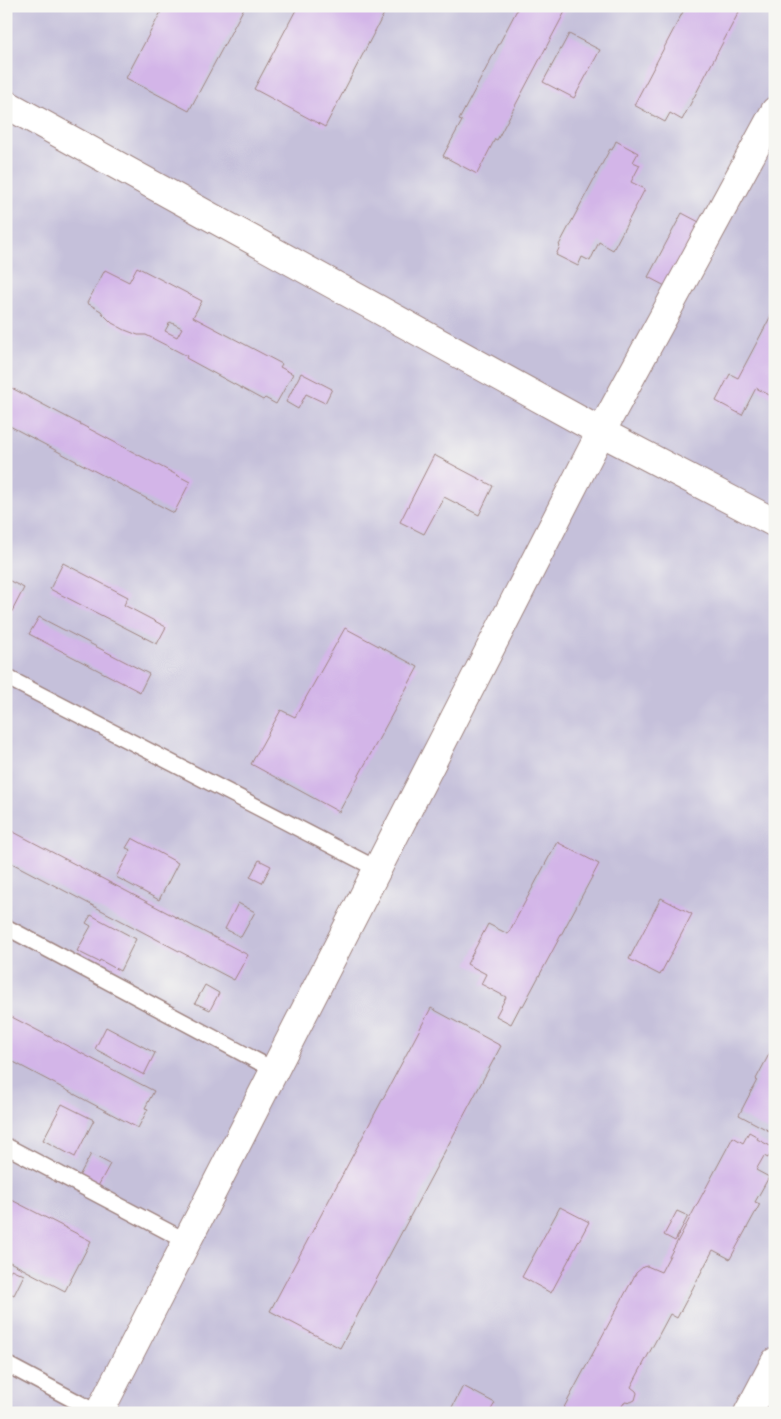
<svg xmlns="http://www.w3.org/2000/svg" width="781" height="1419" viewBox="0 0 781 1419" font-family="'Gentium Book Plus',serif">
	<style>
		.industrial { fill: #c5c0da }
		.building { fill: #d3b5e8; fill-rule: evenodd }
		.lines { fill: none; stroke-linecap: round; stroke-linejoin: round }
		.service-casing { stroke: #9f8480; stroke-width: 18 }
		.minor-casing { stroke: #9f8480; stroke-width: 30 }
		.service { stroke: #fff; stroke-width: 15 }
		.minor { stroke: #fff; stroke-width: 28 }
	</style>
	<rect width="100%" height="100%" fill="#f6f6f2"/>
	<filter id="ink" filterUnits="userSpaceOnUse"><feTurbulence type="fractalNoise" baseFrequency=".02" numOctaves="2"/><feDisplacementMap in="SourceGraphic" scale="10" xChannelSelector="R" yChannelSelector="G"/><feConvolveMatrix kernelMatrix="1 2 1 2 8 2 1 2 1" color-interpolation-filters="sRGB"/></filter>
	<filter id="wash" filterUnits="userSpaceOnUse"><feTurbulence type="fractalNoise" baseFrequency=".0096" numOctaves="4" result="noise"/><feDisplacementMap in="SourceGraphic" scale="20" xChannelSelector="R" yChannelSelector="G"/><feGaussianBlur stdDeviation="1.12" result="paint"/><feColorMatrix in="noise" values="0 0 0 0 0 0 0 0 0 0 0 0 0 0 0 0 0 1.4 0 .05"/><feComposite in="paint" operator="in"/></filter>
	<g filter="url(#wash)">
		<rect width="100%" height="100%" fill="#f4e8d6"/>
		<path class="industrial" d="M 6,6 L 775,6 L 775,1413 L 6,1413 Z"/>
		<g id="blocks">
			<path class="building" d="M 164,6 L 245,6 L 189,111 L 126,78 Z
				M 298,6 L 388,6 L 325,127 L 254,89 Z
				M 519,6 L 568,6 L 497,140 L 495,139 L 477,174 L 443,156 L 462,121 L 459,120 Z
				M 686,6 L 742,6 L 682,120 L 670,113 L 665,122 L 634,105 Z
				M 569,34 L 600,50 L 574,98 L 543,82 Z
				M 616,141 L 638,153 L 633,162 L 640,165 L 631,182 L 645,189 L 613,250 L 599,242 L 590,261 L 582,257 L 578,266 L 556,255 L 560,246 L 559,245 L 610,149 L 612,150 Z
				M 682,213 L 701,223 L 667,287 L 648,277 Z
				M 137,267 L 202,301 L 193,317 L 282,364 L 280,367 L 293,374 L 276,404 L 265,398 L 263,400 L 186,358 L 187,356 L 146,335 L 138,335 L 125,330 L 112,323 L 103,314 L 101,311 L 87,303 L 105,270 L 129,282 ZM 170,322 L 182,328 L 177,337 L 165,331 Z
				M 775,308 L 775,398 L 756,388 L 742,415 L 716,401 L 730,374 L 738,378 Z
				M 301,373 L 332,389 L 325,403 L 306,394 L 298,409 L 286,402 Z
				M 6,385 L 190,482 L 174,513 L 6,424 Z
				M 434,455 L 493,486 L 479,515 L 444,497 L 424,534 L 400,522 Z
				M 63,563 L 128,597 L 124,605 L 166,627 L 157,644 L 50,589 Z
				M 6,579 L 24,588 L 6,623 Z
				M 39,617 L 149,674 L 140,692 L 29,634 Z
				M 345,628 L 418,667 L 339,812 L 251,764 L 281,710 L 295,717 Z
				M 6,828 L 248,955 L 234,980 L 6,860 Z
				M 132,838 L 178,863 L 159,900 L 116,877 L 131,850 L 126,848 Z
				M 557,842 L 599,864 L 523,1006 L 521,1005 L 511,1024 L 496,1016 L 506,997 L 481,984 L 486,974 L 467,964 L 488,924 L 508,934 Z
				M 259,860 L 271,866 L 262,883 L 250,877 Z
				M 661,898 L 692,914 L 660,975 L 629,959 Z
				M 238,903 L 255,912 L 241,937 L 225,929 Z
				M 91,915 L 136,939 L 120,971 L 100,960 L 99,962 L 77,951 L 91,926 L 86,923 Z
				M 205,985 L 219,993 L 210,1010 L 195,1003 Z
				M 431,1008 L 501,1046 L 340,1348 L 270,1311 Z
				M 6,1014 L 154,1091 L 145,1108 L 148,1109 L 138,1128 L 6,1058 Z
				M 106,1027 L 155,1053 L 144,1075 L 95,1049 Z
				M 775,1043 L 775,1134 L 739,1115 L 757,1080 L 756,1079 Z
				M 62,1104 L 94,1120 L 75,1157 L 43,1140 Z
				M 749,1132 L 758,1137 L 757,1139 L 774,1148 L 768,1158 L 764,1156 L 756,1170 L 769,1177 L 755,1202 L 760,1204 L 730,1259 L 713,1250 L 677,1318 L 670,1314 L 631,1387 L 636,1391 L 637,1393 L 635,1400 L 631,1402 L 625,1401 L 618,1413 L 561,1413 L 636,1273 L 643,1267 L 647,1266 L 661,1272 L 733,1137 L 743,1143 Z
				M 91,1154 L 110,1164 L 97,1188 L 78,1178 Z
				M 6,1197 L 91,1241 L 65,1291 L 6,1260 Z
				M 560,1207 L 589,1222 L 551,1293 L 522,1277 Z
				M 677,1211 L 688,1216 L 675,1241 L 664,1235 Z
				M 11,1269 L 24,1275 L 14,1295 L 6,1291 L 6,1279 Z
				M 463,1386 L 495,1403 L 489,1413 L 449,1413 Z"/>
		</g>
	</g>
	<g filter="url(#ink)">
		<use href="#blocks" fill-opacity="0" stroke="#9f8480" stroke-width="1"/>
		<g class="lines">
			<defs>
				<path id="service" d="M 6,677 L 377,869
					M 6,927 L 274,1070
					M 6,1146 L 186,1241
					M 6,1364 L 98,1413"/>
				<path id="minor" d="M 6,104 L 601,432 L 775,523
					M 99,1413 L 601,432 L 775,111
					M 748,1413 L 775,1362"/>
			</defs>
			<use href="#service" class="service-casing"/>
			<use href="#minor" class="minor-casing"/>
			<use href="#service" class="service"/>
			<use href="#minor" class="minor"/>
		</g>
	</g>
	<rect width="781" height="1419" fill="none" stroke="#f6f6f2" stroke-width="25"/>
</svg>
